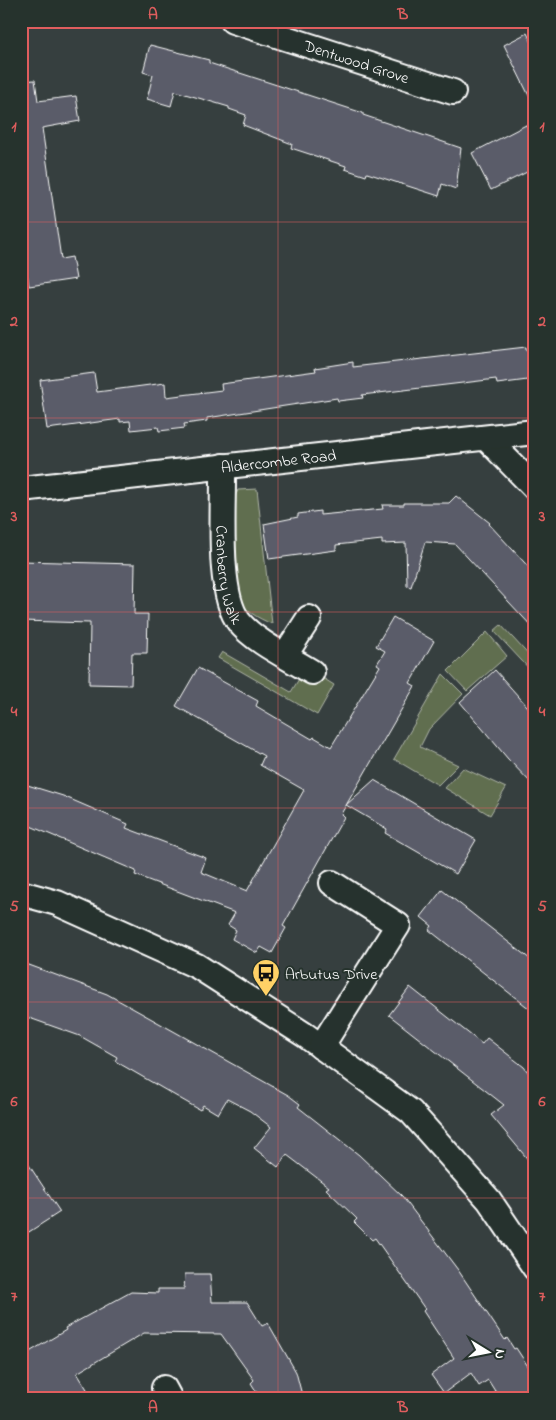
<svg xmlns="http://www.w3.org/2000/svg" width="556" height="1420" viewBox="0 0 556 1420" font-family="'Indie Flower',sans-serif">
	<style>
		.green { fill: #606e50; stroke: #b0b6a8 }
		.building { fill: #5a5c69; stroke: #fff }
		.lines { fill: none; stroke-linecap: round; stroke-linejoin: round }
		.street-casing { stroke: #fff; stroke-width: 28 }
		.street { stroke: #26332d; stroke-width: 24 }
		.grid { fill: none; stroke: #e05e5e; stroke-width: 1; stroke-opacity: 0.55 }
		.labels { text-anchor: middle; stroke-width: 4; stroke-linejoin: round; paint-order: stroke }
		.street-label { font-size: 16px; fill: #fff; stroke: #26332d }
		.poi-label { font-size: 16px; fill: #fff; stroke: #26332d; text-anchor: start }
		.neatline { fill: none; stroke: #e05e5e; stroke-width: 2 }
		.grid-label { font-size: 16px; text-anchor: middle; font-weight: bold; fill: #e05e5e }
	</style>
	<rect width="100%" height="100%" fill="#363f3f"/>
	<filter id="ink" filterUnits="userSpaceOnUse"><feTurbulence type="fractalNoise" baseFrequency=".02" numOctaves="2"/><feDisplacementMap in="SourceGraphic" scale="10" xChannelSelector="R" yChannelSelector="G"/><feConvolveMatrix kernelMatrix="1 2 1 2 8 2 1 2 1" color-interpolation-filters="sRGB"/></filter>
	<g filter="url(#ink)">
		<path class="green" d="M 257,489 L 272,624 C 256,617 246,612 237,596 L 232,504 L 238,490 Z
			M 501,625 L 535,662 L 535,675 L 494,631 Z
			M 487,632 L 507,656 L 467,691 L 448,671 Z
			M 222,652 L 291,692 L 302,674 L 318,675 L 334,685 L 317,715 L 218,658 Z
			M 443,674 L 463,694 L 429,729 L 420,747 L 458,765 L 438,785 L 394,759 Z
			M 463,768 L 506,788 L 490,815 L 445,788 Z"/>
		<path class="building" d="M 527,33 L 535,49 L 535,108 L 504,45 Z
			M 150,45 L 209,60 L 209,63 L 363,113 L 363,115 L 461,148 L 456,189 L 442,184 L 439,196 L 367,173 L 366,176 L 345,169 L 346,166 L 291,148 L 292,144 L 243,125 L 246,115 L 229,109 L 229,107 L 175,91 L 171,106 L 147,99 L 153,75 L 143,72 Z
			M 35,80 L 38,101 L 76,96 L 80,121 L 42,128 L 61,259 L 72,257 L 76,279 L 29,286 L 24,251 L 21,251 L 21,81 Z
			M 526,125 L 535,142 L 535,168 L 491,190 L 472,153 Z
			M 526,347 L 526,351 L 535,350 L 535,379 L 497,384 L 496,379 L 362,395 L 363,398 L 338,401 L 337,398 L 207,418 L 207,421 L 184,424 L 185,428 L 159,431 L 158,427 L 131,430 L 130,421 L 120,422 L 120,419 L 47,429 L 40,380 L 94,373 L 97,392 L 165,383 L 166,397 L 222,390 L 221,384 L 316,371 L 315,368 L 353,362 L 353,367 Z
			M 456,496 L 490,523 L 489,524 L 535,574 L 535,630 L 455,544 L 425,542 L 411,587 L 407,586 L 406,543 L 382,544 L 382,540 L 336,545 L 336,550 L 269,559 L 264,524 L 298,517 L 298,514 L 320,511 L 320,515 L 383,509 L 382,505 L 404,505 L 404,503 L 449,503 Z
			M 21,561 L 135,564 L 134,614 L 148,614 L 147,653 L 132,653 L 131,685 L 89,684 L 90,623 L 21,621 Z
			M 393,617 L 434,641 L 410,683 L 415,686 L 341,814 L 344,817 L 283,926 L 286,928 L 272,953 L 261,947 L 257,953 L 232,939 L 236,930 L 228,925 L 235,913 L 135,875 L 136,871 L 21,822 L 21,783 L 63,796 L 128,824 L 126,828 L 206,858 L 201,872 L 247,891 L 304,790 L 260,765 L 264,756 L 176,706 L 198,668 L 258,701 L 256,706 L 312,739 L 314,737 L 331,747 L 380,666 L 377,664 L 385,651 L 376,646 Z
			M 495,670 L 535,715 L 535,787 L 508,759 L 460,702 Z
			M 374,780 L 476,840 L 456,874 L 385,833 L 387,829 L 346,805 Z
			M 442,890 L 535,963 L 535,1013 L 429,930 L 432,926 L 421,917 Z
			M 21,962 L 107,994 L 288,1095 L 300,1104 L 298,1107 L 359,1155 L 402,1196 L 458,1270 L 505,1340 L 507,1338 L 514,1349 L 516,1348 L 535,1377 L 535,1399 L 500,1399 L 488,1380 L 479,1386 L 471,1373 L 444,1393 L 431,1375 L 454,1358 L 423,1311 L 425,1309 L 375,1238 L 372,1240 L 354,1222 L 357,1219 L 326,1189 L 329,1187 L 287,1155 L 278,1167 L 254,1148 L 271,1127 L 250,1111 L 227,1099 L 218,1114 L 203,1105 L 200,1110 L 115,1061 L 117,1057 L 80,1036 L 21,1015 Z
			M 410,987 L 482,1044 L 487,1038 L 524,1067 L 535,1081 L 535,1168 L 491,1115 L 504,1105 L 389,1015 Z
			M 21,1153 L 60,1212 L 21,1237 Z
			M 185,1274 L 210,1274 L 212,1302 L 247,1302 L 262,1326 L 268,1323 L 296,1372 L 303,1399 L 261,1399 L 251,1383 L 254,1380 L 221,1334 L 144,1333 L 77,1373 L 93,1399 L 21,1399 L 21,1357 L 66,1330 L 65,1328 L 131,1292 L 158,1293 L 158,1289 L 184,1289 Z"/>
		<g class="lines">
			<defs>
				<g id="street">
					<path id="s1" d="M 233,21 L 453,92"/>
					<path d="M 487,439 L 535,488"/>
					<path id="s2" d="M 223,466 C 224,504 216,593 239,622 C 255,642 290,658 312,672"/>
					<path id="s3" d="M 21,489 L 535,432"/>
					<path d="M 285,655 L 309,618"/>
					<path d="M 21,893 L 57,903 L 197,966 L 305,1035 L 411,1112 L 489,1200 L 535,1268"/>
					<path d="M 321,1047 L 398,925 L 332,883"/>
					<path d="M 164,1388 L 170,1399"/>
				</g>
			</defs>
			<use href="#street" class="street-casing"/>
			<use href="#street" class="street"/>
		</g>
	</g>
	<path class="grid" d="M 278,21 L 278,1399M 21,222 L 535,222M 21,418 L 535,418M 21,612 L 535,612M 21,808 L 535,808M 21,1002 L 535,1002M 21,1198 L 535,1198"/>
	<defs>
		<symbol id="bus-pin" viewBox="-11 -11 22 30"><path d="M0 17L-7.5 6A9.5 9.5 0 1 1 7.5 6Z" fill="#ffd166" stroke="#26332d"/><path d="M-5-6H5V4H4V6H2V4H-2V6H-4V4H-5ZM-3.5-4V0h7V-4ZM-3.5 1.2v1.5H-2V1.2ZM2 1.2v1.5H3.5V1.2Z" fill="#111"/></symbol>
	</defs>
	<g fill-rule="evenodd">
		<use href="#bus-pin" x="250" y="957" width="32" height="43"/>
	</g>
	<g class="labels">
		<g class="street-label">
			<text dy="6" stroke="none"><textPath href="#s1" startOffset="130">Dentwood Grove</textPath></text>
			<text dy="6" stroke="none"><textPath href="#s3" startOffset="259">Aldercombe Road</textPath></text>
			<text dy="6" stroke="none"><textPath href="#s2" startOffset="109">Cranberry Walk</textPath></text>
		</g>
		<g class="poi-label">
			<text x="285" y="979">Arbutus Drive</text>
		</g>
	</g>
	<rect width="556" height="1420" fill="none" stroke="#26332d" stroke-width="55"/>
	<g transform="translate(488 1352) rotate(100)" stroke="#26332d" stroke-width="4" paint-order="stroke">
	<path d="M0-4L9 19L0 12L-9 19Z" fill="#ffffff"/>
	<text y="-8" font-size="14" font-weight="bold" text-anchor="middle" fill="#ffffff">N</text>
	</g>
	<rect x="28" y="28" width="500" height="1364" class="neatline"/>
	<g class="grid-label">
		<text x="153" y="19">A</text>
		<text x="403" y="19">B</text>
		<text x="14" y="131">1</text>
		<text x="542" y="131">1</text>
		<text x="14" y="326">2</text>
		<text x="542" y="326">2</text>
		<text x="14" y="521">3</text>
		<text x="542" y="521">3</text>
		<text x="14" y="716">4</text>
		<text x="542" y="716">4</text>
		<text x="14" y="911">5</text>
		<text x="542" y="911">5</text>
		<text x="14" y="1106">6</text>
		<text x="542" y="1106">6</text>
		<text x="14" y="1301">7</text>
		<text x="542" y="1301">7</text>
		<text x="153" y="1412">A</text>
		<text x="403" y="1412">B</text>
	</g>
</svg>
